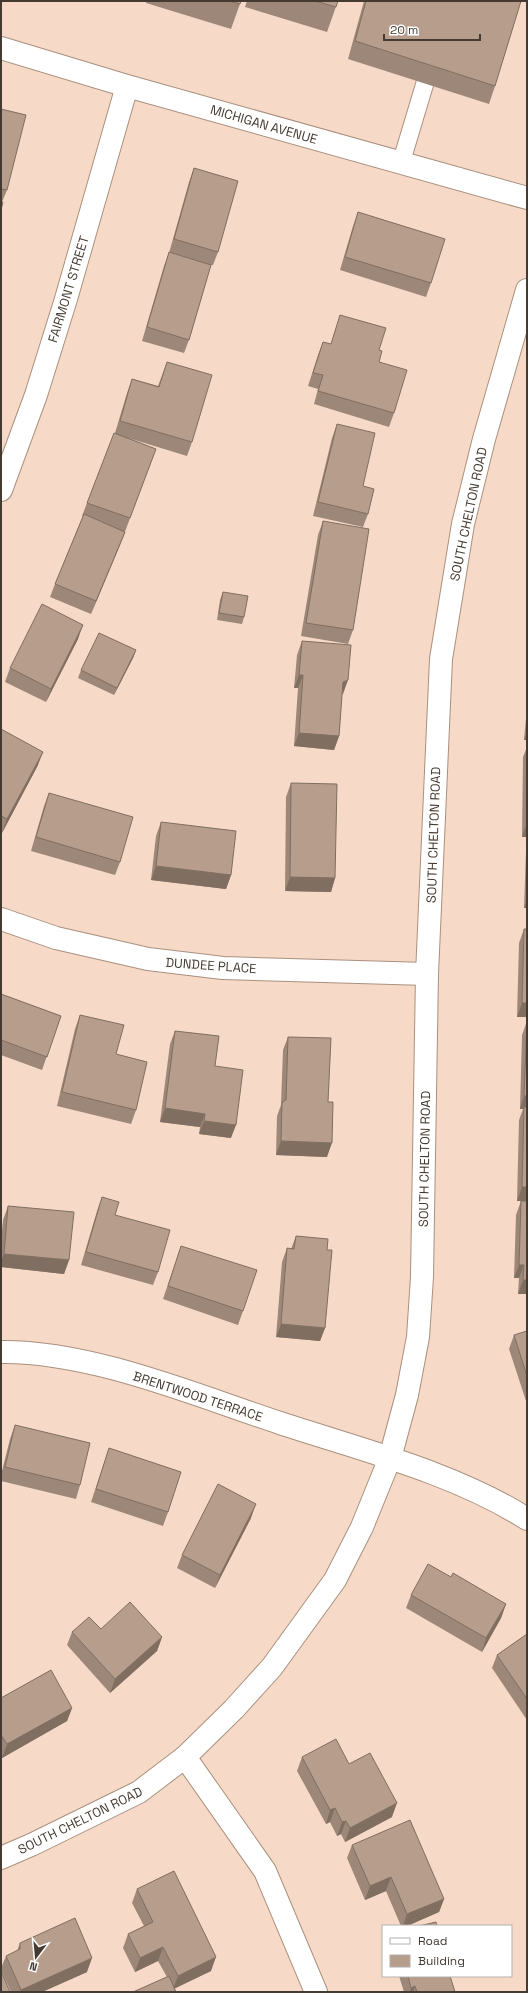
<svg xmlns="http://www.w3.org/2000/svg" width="528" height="1993" viewBox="0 0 528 1993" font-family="'Space Grotesk',sans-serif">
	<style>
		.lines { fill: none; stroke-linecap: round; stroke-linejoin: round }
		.service-casing { stroke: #a9907e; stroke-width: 19 }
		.minor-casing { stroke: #a9907e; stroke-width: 24 }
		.secondary-casing { stroke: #a9907e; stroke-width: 24 }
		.service { stroke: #fff; stroke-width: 17 }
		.minor { stroke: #fff; stroke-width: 22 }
		.secondary { stroke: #fff; stroke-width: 22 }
		.wall { fill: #9d8778 }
		.shaded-wall { fill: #806e61 }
		.building { fill: #b79d8b; stroke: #806e61 }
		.labels { text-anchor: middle; stroke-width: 3; stroke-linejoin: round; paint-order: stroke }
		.street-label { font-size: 13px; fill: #443a32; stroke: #fff }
	</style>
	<rect width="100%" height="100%" fill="#f6dac7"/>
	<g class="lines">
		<defs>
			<path id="service" d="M 401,163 L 425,83"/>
			<path id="minor" d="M 1,48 L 127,86 L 527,198
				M 1,490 L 36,395 L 66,299 L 127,86
				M 1,919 L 56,938 L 148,959 L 223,968 L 427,974
				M 1,1352 C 91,1351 195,1395 280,1423 C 362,1450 455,1473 527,1519
				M 185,1757 L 265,1871 L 316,1992"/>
			<path id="secondary" d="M 1,1858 L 31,1845 L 139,1792 L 185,1757 L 234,1709 L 272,1667 L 335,1580 L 362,1527 L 390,1458 L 407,1395 L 418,1337 L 422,1277 L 427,974 L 441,659 L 463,524 L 484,439 L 527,290"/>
		</defs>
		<use href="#service" class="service-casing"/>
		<use href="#minor" class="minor-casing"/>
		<use href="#secondary" class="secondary-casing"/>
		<use href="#service" class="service"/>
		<use href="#minor" class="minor"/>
		<use href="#secondary" class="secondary"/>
	</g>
	<path class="wall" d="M 146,1 L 241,1 L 231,29 L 146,3 Z
		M 247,1 L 338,1 L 327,32 L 245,7 Z
		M 364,1 L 521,1 L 495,86 L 489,104 L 348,59 Z
		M 1,109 L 7,190 L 2,202 L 1,210 Z
		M 194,168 L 218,252 L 213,265 L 211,265 L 189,340 L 184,353 L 142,341 L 164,266 L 169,253 L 189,182 Z
		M 358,212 L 431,283 L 426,297 L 340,270 L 353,226 Z
		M 340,315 L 379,350 L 379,362 L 394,413 L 389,427 L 314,404 L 318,389 L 308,386 L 318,355 L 323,342 L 331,344 Z
		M 167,362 L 192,442 L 187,456 L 128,438 L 156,449 L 120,545 L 91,614 L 50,597 L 55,584 L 83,516 L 82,516 L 87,503 L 115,433 L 127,393 L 132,379 L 158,386 Z
		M 337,424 L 363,486 L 368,514 L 363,527 L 313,516 L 332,438 Z
		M 323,521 L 353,630 L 348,644 L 301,636 L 318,535 Z
		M 223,592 L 244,617 L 242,624 L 217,620 L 220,600 Z
		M 78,639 L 46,702 L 5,682 L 10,668 Z
		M 302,641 L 343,694 L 342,694 L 339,736 L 334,750 L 294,746 L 298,688 L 294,688 L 297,655 Z
		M 136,650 L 133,658 L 114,695 L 78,678 L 81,670 Z
		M 527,707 L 527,740 L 524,740 Z
		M 1,729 L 38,765 L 2,833 L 1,832 Z
		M 527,747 L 527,837 L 522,837 L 523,757 Z
		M 291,783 L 335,878 L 331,892 L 285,891 L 286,797 Z
		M 49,793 L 120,862 L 115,875 L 31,851 L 44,806 Z
		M 161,822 L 231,875 L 226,889 L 151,880 L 156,836 Z
		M 527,849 L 527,908 L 524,908 L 526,852 Z
		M 524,929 L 527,1017 L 517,1017 L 519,943 Z
		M 1,994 L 61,1016 L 42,1070 L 1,1055 Z
		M 80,1015 L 116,1054 L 136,1110 L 131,1124 L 57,1106 L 75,1029 Z
		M 527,1021 L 527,1201 L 517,1201 L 519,1120 L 523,1109 L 520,1109 L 522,1035 Z
		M 175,1031 L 215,1066 L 231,1138 L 199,1134 L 200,1127 L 160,1122 L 170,1044 Z
		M 288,1037 L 328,1102 L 327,1157 L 276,1155 L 277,1116 L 281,1105 L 283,1050 Z
		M 102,1197 L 158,1272 L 153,1285 L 81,1265 L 97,1211 Z
		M 521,1201 L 527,1201 L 527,1294 L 518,1294 L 519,1278 L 514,1278 L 516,1215 Z
		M 8,1206 L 69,1260 L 64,1274 L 1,1267 L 1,1242 L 3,1220 Z
		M 296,1236 L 327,1250 L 325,1328 L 320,1341 L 276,1337 L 282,1262 L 287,1248 L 291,1249 Z
		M 181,1246 L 243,1311 L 238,1325 L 163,1299 Z
		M 527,1331 L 527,1404 L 509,1349 L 514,1335 Z
		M 15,1425 L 80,1485 L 76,1499 L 1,1481 L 1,1475 L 10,1439 Z
		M 109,1448 L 168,1512 L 163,1526 L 91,1502 Z
		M 251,1518 L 215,1588 L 177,1568 L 182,1555 Z
		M 451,1577 L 506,1604 L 501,1618 L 482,1652 L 406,1608 L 411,1595 Z
		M 101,1629 L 162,1637 L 157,1651 L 110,1693 L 67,1645 L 72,1632 Z
		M 527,1634 L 527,1720 L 492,1668 L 497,1655 Z
		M 1,1698 L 72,1708 L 67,1721 L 2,1758 L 1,1757 Z
		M 302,1757 L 349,1764 L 392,1817 L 345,1842 L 341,1834 L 337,1836 L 330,1822 L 326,1824 L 297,1771 Z
		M 352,1845 L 444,1899 L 439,1912 L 407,1926 L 401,1926 L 386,1891 L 365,1900 L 347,1858 Z
		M 137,1889 L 211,1971 L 174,1989 L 167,1977 L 158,1961 L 135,1972 L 123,1948 L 128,1934 L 144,1926 L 132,1903 Z
		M 20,1943 L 87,1972 L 42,1992 L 11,1992 L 1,1970 L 1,1968 L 6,1956 L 17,1951 Z
		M 399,1976 L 450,1976 L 455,1992 L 404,1992 Z"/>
	<path class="shaded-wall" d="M 125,532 L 120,545 L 91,614 L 96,601 Z
		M 83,625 L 78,639 L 46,702 L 51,689 Z
		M 136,650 L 133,658 L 114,695 L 117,688 Z
		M 299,675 L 303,675 L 298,688 L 294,688 Z
		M 348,680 L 343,694 L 338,695 L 343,682 Z
		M 527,731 L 527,740 L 524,740 Z
		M 299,733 L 339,736 L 334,750 L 294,746 Z
		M 43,752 L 38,765 L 2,833 L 7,819 Z
		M 527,823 L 527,837 L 522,837 Z
		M 156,866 L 231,875 L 226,889 L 151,880 Z
		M 290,877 L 335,878 L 331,892 L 285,891 Z
		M 527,900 L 527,908 L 524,908 Z
		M 522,1003 L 527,1003 L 527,1017 L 517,1017 Z
		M 524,1096 L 527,1096 L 527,1109 L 524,1107 L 523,1109 L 520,1109 Z
		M 165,1108 L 205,1114 L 200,1127 L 160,1122 Z
		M 204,1121 L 236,1125 L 231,1138 L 199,1134 Z
		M 281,1141 L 332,1143 L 327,1157 L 276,1155 Z
		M 522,1187 L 527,1187 L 527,1201 L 517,1201 Z
		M 4,1254 L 69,1260 L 64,1274 L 1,1267 L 1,1261 Z
		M 519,1265 L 524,1265 L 519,1278 L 514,1278 Z
		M 523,1280 L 527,1280 L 527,1294 L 518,1294 Z
		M 281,1324 L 325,1328 L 320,1341 L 276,1337 Z
		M 256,1504 L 251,1518 L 215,1588 L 220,1575 Z
		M 506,1604 L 501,1618 L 482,1652 L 486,1638 Z
		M 162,1637 L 157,1651 L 110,1693 L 115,1679 Z
		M 72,1708 L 67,1721 L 2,1758 L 7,1744 Z
		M 397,1803 L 392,1817 L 345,1842 L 350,1828 Z
		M 335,1808 L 330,1822 L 326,1824 L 330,1810 Z
		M 346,1821 L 341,1834 L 337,1836 L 342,1822 Z
		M 391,1877 L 386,1891 L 365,1900 L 370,1886 Z
		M 444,1899 L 439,1912 L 407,1926 L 403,1926 L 407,1914 Z
		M 163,1947 L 158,1961 L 135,1972 L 140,1958 Z
		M 216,1957 L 211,1971 L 173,1989 L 178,1976 Z
		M 92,1958 L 87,1972 L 42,1992 L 20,1992 L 21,1990 Z
		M 415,1986 L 413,1992 L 410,1992 L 411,1988 Z"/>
	<path class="building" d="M 229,1 L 241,1 L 240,4 Z
		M 315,1 L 338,1 L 336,7 Z
		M 366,1 L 521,1 L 495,86 L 355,41 Z
		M 1,109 L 26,115 L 7,190 L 1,189 Z
		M 194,168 L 238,181 L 218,252 L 174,239 Z
		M 1,202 L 3,202 L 1,210 Z
		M 358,212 L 445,239 L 431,283 L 345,257 Z
		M 169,252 L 211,265 L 189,340 L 147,327 Z
		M 340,315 L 386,328 L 379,350 L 382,351 L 379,362 L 407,370 L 394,413 L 318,391 L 323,375 L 313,373 L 323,342 L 331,344 Z
		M 167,362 L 212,375 L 192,442 L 120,421 L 132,379 L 159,387 Z
		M 337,424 L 375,433 L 363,486 L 374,489 L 368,514 L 318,502 Z
		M 114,433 L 156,449 L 130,518 L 87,503 Z
		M 84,514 L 125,532 L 96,601 L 55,584 Z
		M 323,521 L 369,529 L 353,630 L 306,623 Z
		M 223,592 L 248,596 L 244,617 L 219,613 Z
		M 42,604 L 83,625 L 51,689 L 10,668 Z
		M 99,633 L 136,650 L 117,688 L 81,670 Z
		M 302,641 L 351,645 L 348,680 L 343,682 L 339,736 L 299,733 L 303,675 L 299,675 Z
		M 1,729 L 43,752 L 7,819 L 1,816 Z
		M 291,783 L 337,784 L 335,878 L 290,877 Z
		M 49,793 L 133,817 L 120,862 L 36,837 Z
		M 161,822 L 236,831 L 231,875 L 156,866 Z
		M 524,929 L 527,929 L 527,1003 L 522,1003 Z
		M 1,994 L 61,1016 L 47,1057 L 1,1040 Z
		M 80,1015 L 124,1025 L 116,1054 L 147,1062 L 136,1110 L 62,1092 Z
		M 527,1021 L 527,1096 L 524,1096 Z
		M 175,1031 L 219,1036 L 215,1066 L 243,1070 L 236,1125 L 204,1121 L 205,1114 L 165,1108 Z
		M 288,1037 L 331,1038 L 328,1102 L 333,1102 L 332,1143 L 281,1141 L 282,1102 L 286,1100 Z
		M 524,1107 L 527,1107 L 527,1187 L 522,1187 Z
		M 102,1197 L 119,1202 L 115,1215 L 170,1230 L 158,1272 L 86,1252 Z
		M 521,1201 L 527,1201 L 527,1280 L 523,1280 L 524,1265 L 519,1265 Z
		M 8,1206 L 74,1212 L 69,1260 L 4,1254 Z
		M 296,1236 L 328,1239 L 327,1250 L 332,1250 L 325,1328 L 281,1324 L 287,1248 L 294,1249 Z
		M 181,1246 L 257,1270 L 243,1311 L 168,1286 Z
		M 527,1331 L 527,1376 L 514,1335 Z
		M 15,1425 L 90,1443 L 80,1485 L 5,1467 Z
		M 109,1448 L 181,1472 L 168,1512 L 96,1489 Z
		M 218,1484 L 256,1504 L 220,1575 L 182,1555 Z
		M 428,1564 L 451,1577 L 453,1573 L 506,1604 L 486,1638 L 411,1595 Z
		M 130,1602 L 162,1637 L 115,1679 L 72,1632 L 89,1617 L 101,1629 Z
		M 527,1634 L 527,1699 L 497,1655 Z
		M 51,1670 L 72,1708 L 7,1744 L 1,1735 L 1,1698 Z
		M 336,1739 L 349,1764 L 370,1753 L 397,1803 L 350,1828 L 346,1821 L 342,1822 L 335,1808 L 330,1810 L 302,1757 Z
		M 410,1820 L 444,1899 L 407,1914 L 391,1877 L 370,1886 L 352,1845 Z
		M 174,1871 L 216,1957 L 178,1976 L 163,1947 L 140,1958 L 128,1934 L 153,1922 L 137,1889 Z
		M 75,1918 L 92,1958 L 21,1990 L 6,1956 L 20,1949 L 20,1943 Z
		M 436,1922 L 437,1926 L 419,1926 Z
		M 1,1971 L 10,1992 L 1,1992 Z
		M 169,1976 L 176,1992 L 133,1992 Z
		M 408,1976 L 450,1976 L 455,1992 L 417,1992 L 415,1986 L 411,1988 Z"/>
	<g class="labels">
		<g class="street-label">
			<text transform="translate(264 124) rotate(16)" y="5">MICHIGAN AVENUE</text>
			<text transform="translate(68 289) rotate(-73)" y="5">FAIRMONT STREET</text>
			<text transform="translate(468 514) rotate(-78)" y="5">SOUTH CHELTON ROAD</text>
			<text transform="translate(433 835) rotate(-88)" y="5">SOUTH CHELTON ROAD</text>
			<text transform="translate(211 965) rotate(4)" y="5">DUNDEE PLACE</text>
			<text transform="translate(424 1159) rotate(-89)" y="5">SOUTH CHELTON ROAD</text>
			<text transform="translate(198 1396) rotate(18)" y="5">BRENTWOOD TERRACE</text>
			<text transform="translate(80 1820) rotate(-26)" y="5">SOUTH CHELTON ROAD</text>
		</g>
	</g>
	<rect width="528" height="1993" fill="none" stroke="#443a32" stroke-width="4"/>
	<rect x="382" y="1925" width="130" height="52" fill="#ffffff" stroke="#b4b0ad"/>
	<rect x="390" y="1938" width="20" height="6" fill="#ffffff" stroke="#b4b0ad"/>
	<text x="418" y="1945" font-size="12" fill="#443a32">Road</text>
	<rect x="390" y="1955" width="20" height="12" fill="#b79d8b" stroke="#b4b0ad"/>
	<text x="418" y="1965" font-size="12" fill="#443a32">Building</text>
	<g transform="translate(36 1957) rotate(196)" stroke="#ffffff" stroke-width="3" paint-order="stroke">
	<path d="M0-3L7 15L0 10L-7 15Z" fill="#443a32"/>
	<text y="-6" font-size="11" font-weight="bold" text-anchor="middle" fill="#443a32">N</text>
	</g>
	<path d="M384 34v6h96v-6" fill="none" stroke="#443a32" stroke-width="2"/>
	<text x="390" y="34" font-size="12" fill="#443a32" stroke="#ffffff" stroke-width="3" paint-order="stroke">20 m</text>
</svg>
